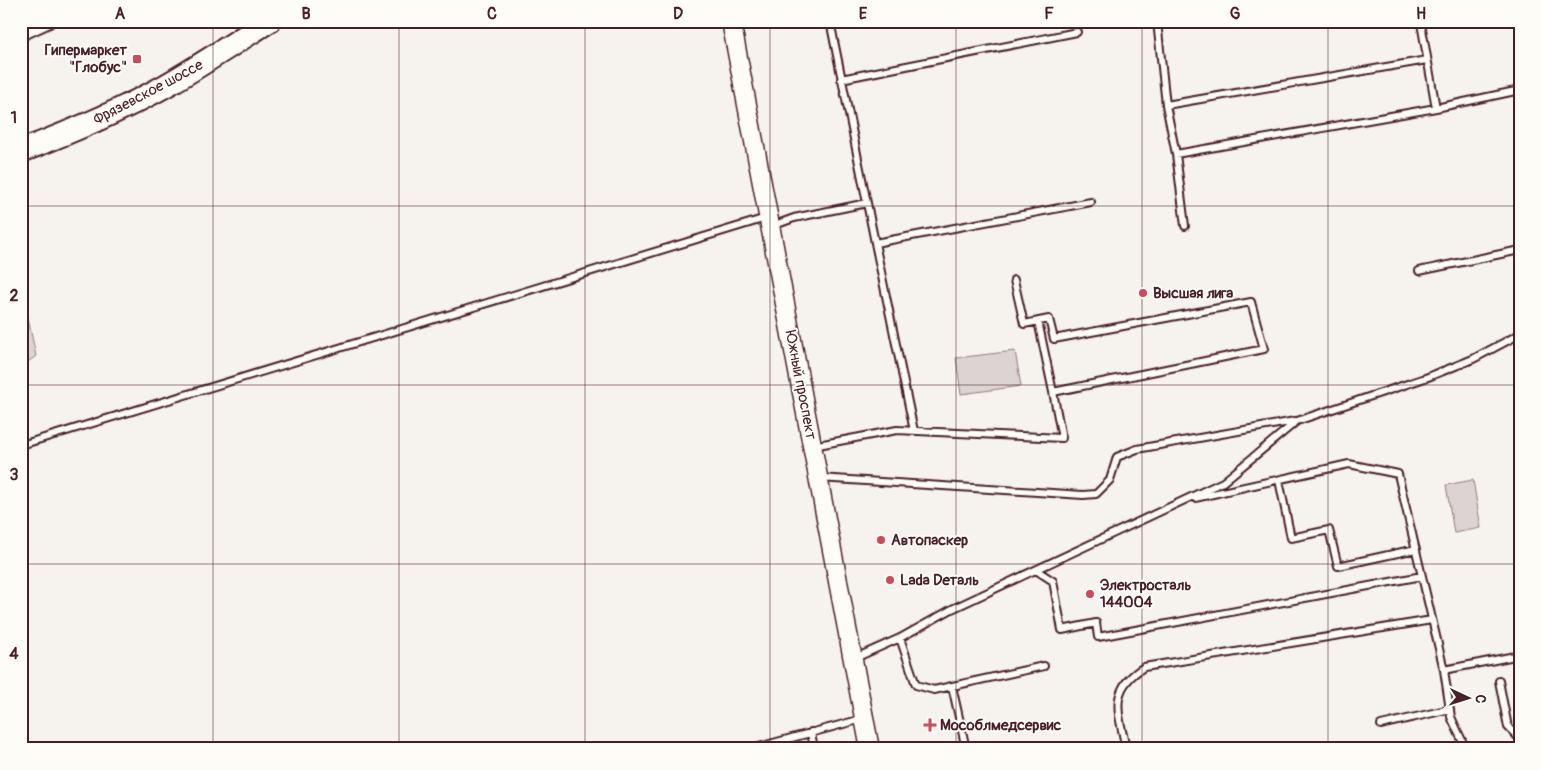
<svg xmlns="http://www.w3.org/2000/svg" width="1541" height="770" viewBox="0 0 1541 770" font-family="Pangolin,sans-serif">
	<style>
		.grass { fill: #dcd4d2; stroke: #937a7e }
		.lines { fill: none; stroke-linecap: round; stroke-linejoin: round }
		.lane-casing { stroke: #4a1f2b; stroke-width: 10 }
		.street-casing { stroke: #4a1f2b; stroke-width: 16 }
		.secondary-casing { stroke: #4a1f2b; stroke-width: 21 }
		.highway-casing { stroke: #4a1f2b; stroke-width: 26 }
		.lane { stroke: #fdfcf7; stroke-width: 6 }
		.street { stroke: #fdfcf7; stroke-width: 12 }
		.secondary { stroke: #fdfcf7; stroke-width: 18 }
		.highway { stroke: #fdfcf7; stroke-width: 22 }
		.grid { fill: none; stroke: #4a1f2b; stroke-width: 1; stroke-opacity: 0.55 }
		.poi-dot { fill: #d1495b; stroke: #fdfcf7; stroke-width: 2 }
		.labels { text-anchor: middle; stroke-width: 4; stroke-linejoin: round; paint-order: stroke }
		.poi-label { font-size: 15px; font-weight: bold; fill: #4a1f2b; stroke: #fdfcf7; text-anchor: start }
		.street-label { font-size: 15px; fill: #4a1f2b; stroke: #fdfcf7 }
		.neatline { fill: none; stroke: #4a1f2b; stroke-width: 2 }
		.grid-label { font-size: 16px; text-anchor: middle; font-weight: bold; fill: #4a1f2b }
	</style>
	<rect width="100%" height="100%" fill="#f6f3ef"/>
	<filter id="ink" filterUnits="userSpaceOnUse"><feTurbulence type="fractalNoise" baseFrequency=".02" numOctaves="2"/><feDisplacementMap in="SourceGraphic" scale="10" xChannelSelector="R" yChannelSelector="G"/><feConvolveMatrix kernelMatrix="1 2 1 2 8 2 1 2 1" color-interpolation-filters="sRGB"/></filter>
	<g filter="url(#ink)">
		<path class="grass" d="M 21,284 L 36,356 L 21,367 Z
			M 1015,351 L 1021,386 L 961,394 L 956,358 Z
			M 1473,480 L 1481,528 L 1454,533 L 1446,485 Z"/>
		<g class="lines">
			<defs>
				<path id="lane" d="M 830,21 L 867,203
					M 1157,21 L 1166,105 L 1176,154 L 1185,226
					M 1429,21 L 1421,23 L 1436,108
					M 841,79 L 1077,32
					M 1166,105 L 1427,60
					M 1176,154 L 1436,108 L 1520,90
					M 772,226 L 794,218 L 867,203 L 875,243 L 1091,202
					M 875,243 L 914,431
					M 1419,271 L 1520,250
					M 1038,321 L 1053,392
					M 21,445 L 766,218
					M 813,446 L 897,430 L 1062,438 L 1053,392 L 1264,349 L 1251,302 L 1054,339 L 1049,319 L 1024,324 L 1014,280
					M 819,478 L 1083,495 L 1096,494 L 1110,480 L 1117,457 L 1137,449 L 1295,421
					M 1279,480 L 1291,538 L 1329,530 L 1338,566 L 1416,549
					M 1195,498 L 1349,464 L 1398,474 L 1444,670 L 1520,655
					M 1036,570 L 1053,581 L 1062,630 L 1096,623 L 1098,637 L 1422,576
					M 900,638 L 916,685 L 934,690 L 1044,666
					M 853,659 L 900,638 L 952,609 L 1223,482 L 1297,421 L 1428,377 L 1473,359 L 1520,334
					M 1444,670 L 1451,717 L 1466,749
					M 1499,681 L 1508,727 L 1520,739
					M 952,686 L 966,749
					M 1381,725 L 1450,709
					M 811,732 L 814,749
					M 751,749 L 862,719
					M 1126,749 C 1119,713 1107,690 1144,667 L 1432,620"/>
				<path id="street" d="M 21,34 L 49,21"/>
				<path id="secondary" d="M 731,21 L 870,749"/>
				<path id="highway" d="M 21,151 C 71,132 119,112 165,86 C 200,66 234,43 269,21"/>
			</defs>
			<use href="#lane" class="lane-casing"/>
			<use href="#street" class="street-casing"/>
			<use href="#secondary" class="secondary-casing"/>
			<use href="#highway" class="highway-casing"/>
			<use href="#lane" class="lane"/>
			<use href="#street" class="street"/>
			<use href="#secondary" class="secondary"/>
			<use href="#highway" class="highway"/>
		</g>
	</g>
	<path class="grid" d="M 213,21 L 213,749M 399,21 L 399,749M 585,21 L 585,749M 770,21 L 770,749M 956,21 L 956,749M 1142,21 L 1142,749M 1328,21 L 1328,749M 21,206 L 1520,206M 21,385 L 1520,385M 21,564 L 1520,564"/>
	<g class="poi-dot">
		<rect x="132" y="54" width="10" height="10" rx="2.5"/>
		<circle cx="1143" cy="293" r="5"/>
		<circle cx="881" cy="540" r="5"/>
		<circle cx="890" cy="580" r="5"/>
		<circle cx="1090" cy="594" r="5"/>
		<path d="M927.5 717.5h5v5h5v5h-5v5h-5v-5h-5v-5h5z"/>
	</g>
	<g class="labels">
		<g class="poi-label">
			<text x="127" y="55" text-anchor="end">Гипермаркет<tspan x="127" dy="17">"Глобус"</tspan></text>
			<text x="1153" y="298">Высшая лига</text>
			<text x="891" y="545">Автопаскер</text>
			<text x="900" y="585">Lada Dеталь</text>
			<text x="1100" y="590">Электросталь<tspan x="1100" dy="17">144004</tspan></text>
			<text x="940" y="730">Мособлмедсервис</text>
		</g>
		<g class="street-label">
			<text transform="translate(148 92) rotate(-28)" y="5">Фрязевское шоссе</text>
			<text transform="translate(801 385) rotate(79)" y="5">Южный проспект</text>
		</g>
	</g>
	<rect width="1541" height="770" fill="none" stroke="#fdfcf7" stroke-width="55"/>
	<g transform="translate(1468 698) rotate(94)" stroke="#fdfcf7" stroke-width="4" paint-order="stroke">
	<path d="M0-4L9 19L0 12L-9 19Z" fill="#4a1f2b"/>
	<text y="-8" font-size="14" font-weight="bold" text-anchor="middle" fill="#4a1f2b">С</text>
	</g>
	<rect x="28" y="28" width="1486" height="714" class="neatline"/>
	<g class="grid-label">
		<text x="120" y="19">A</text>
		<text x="306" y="19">B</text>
		<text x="492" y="19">C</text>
		<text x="678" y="19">D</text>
		<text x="863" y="19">E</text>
		<text x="1049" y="19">F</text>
		<text x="1235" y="19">G</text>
		<text x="1421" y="19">H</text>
		<text x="14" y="123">1</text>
		<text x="14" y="301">2</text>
		<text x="14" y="480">3</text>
		<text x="14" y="659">4</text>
	</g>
</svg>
